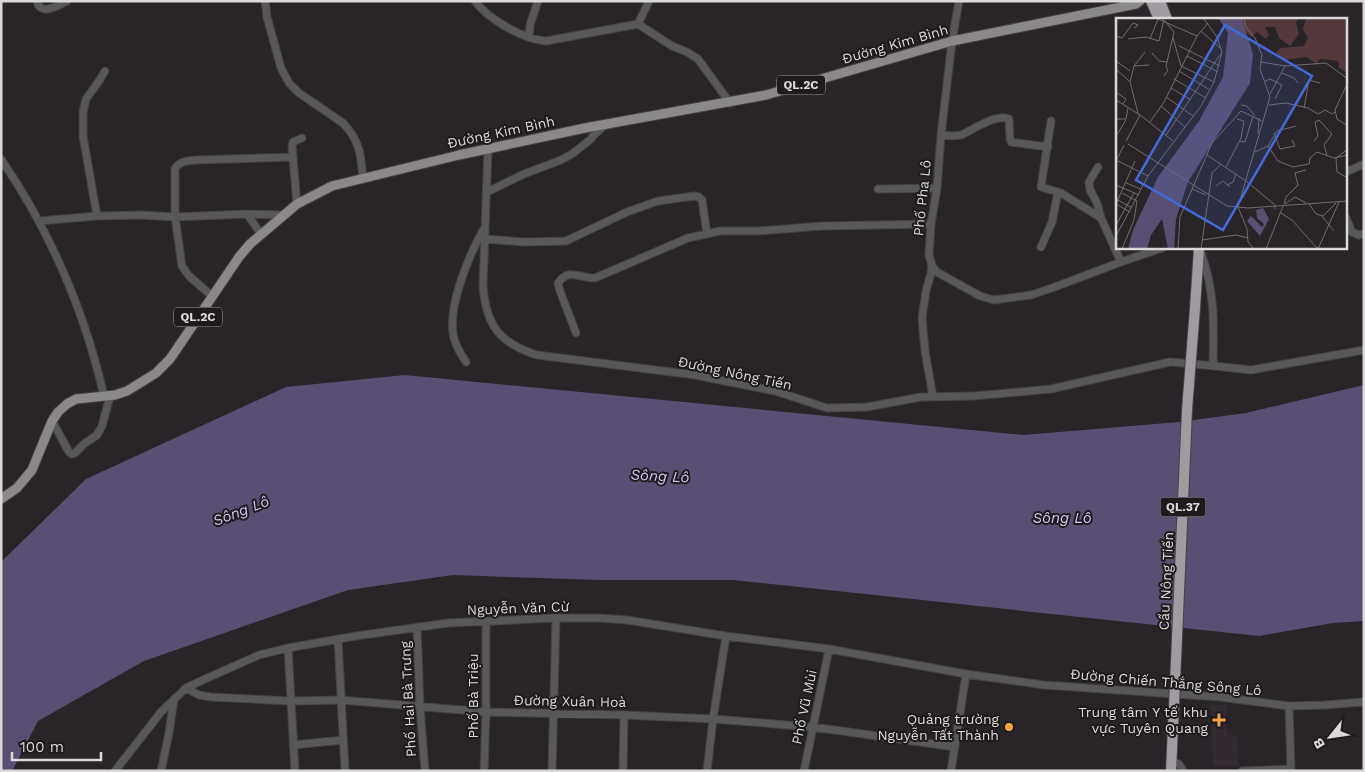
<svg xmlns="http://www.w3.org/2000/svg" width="1365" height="772" viewBox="0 0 1365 772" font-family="'Work Sans',sans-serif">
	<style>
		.built { fill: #332a31 }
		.water { fill: #5a4f73 }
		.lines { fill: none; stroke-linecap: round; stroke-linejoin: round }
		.minor-casing { stroke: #454144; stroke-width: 9 }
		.major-casing { stroke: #454144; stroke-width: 11 }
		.highway-casing { stroke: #454144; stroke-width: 12 }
		.minor { stroke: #585759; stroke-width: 7 }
		.major { stroke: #8b888c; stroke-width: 9 }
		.highway { stroke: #9f9ba0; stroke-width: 10 }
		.highway-bridge-casing { stroke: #454144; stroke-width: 12; stroke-linecap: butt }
		.highway-bridge { stroke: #9f9ba0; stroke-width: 10 }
		.poi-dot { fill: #f2a541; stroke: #1f1b1d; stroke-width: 2 }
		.labels { text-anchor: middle; stroke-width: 4; stroke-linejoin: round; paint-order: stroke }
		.shield { fill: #1f1b1d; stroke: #a39fa1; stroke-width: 1 }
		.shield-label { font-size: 12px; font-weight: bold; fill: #dbd8da }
		.street-label { font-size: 14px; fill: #dbd8da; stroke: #1f1b1d }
		.poi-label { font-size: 14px; fill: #dbd8da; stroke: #1f1b1d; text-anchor: end }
		.water-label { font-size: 15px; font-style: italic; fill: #d4c6f8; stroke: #1f1b1d }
		.inset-road { fill: none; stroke: #706c6f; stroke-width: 1 }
		.view { fill: #436ad8; fill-opacity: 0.15; stroke: #436ad8; stroke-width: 2.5 }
		.inset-edge { fill: none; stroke: #dbd8da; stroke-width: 2.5 }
	</style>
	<rect width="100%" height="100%" fill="#282427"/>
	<path class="built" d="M 1226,704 L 1227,735 L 1237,735 L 1239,766 L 1213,766 L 1211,705 Z"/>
	<path class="water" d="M 405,375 L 1023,435 L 1179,422 L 1246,413 L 1364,385 L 1364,621 L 1333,623 L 1259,636 L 733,580 L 599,580 L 453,575 L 348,590 L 144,661 L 38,721 L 12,771 L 1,771 L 1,562 L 86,479 L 286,387 Z"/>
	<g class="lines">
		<defs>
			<path id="minor" d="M 37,1 C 40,16 58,6 67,1
				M 265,1 L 267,17 L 281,68 L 289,83 L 299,93 L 343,123 C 360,141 361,155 363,179
				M 475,1 C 488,19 524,40 546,41 L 638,24 L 672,46 L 687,52 L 698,59 L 730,103
				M 638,24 L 649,1
				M 529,37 L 530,25 L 538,1
				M 1051,121 L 1041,187 L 1061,193 L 1101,218
				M 941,135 C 947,135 955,137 961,135 C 973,130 996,113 1009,119 L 1010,139 L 1011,142 L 1048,147
				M 488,149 L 483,286 C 486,325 499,343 537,355 L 695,375 L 775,391 L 827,408 L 867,407 L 921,397 L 974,396 L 1051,389 L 1170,362 L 1205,365 L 1251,370 L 1364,350
				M 1,159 C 50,231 85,313 104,396
				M 1098,167 L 1089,182 L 1090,190 L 1097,203 L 1101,218 L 1121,262
				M 1346,172 L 1364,164
				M 878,189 L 937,188
				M 487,192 L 524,174 L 561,160 L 572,154 L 591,139 L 592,137 L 605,125
				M 297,204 L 292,146 L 293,142 L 302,138
				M 247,214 L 261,234
				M 97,216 L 83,136 L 83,112 L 86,99 L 99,81 L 105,71
				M 1346,218 L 1352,232 L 1359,235 L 1364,234
				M 39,221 L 97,216 L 141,215 L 175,217 L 247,214 L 283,215
				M 485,239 L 525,242 L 566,241 L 627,212 L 658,201 L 694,196 L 699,197 L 702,200 L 707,234
				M 1041,247 L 1052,222 L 1058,192
				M 1201,253 C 1215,289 1214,327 1213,366
				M 932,266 L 937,272 L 980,296 L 994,300 L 1031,295 L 1052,288 L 1121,262 L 1162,248
				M 212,296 L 189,276 L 182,266 L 175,217 L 175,169 C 179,161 188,161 196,160 L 293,157
				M 576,333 L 560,291 L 558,283 C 569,267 581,279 595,278 L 688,238 L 720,231 L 758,231 L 822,226 L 931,224
				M 466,362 C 461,354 456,347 454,338 C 446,309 470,252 485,227
				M 933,397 L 925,351 L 922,318 L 926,291 L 931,273 L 932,266 L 929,255 L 931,224 L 937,188 L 941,135 L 952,41 L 959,1
				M 52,421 L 69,452 L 72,454 L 75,453 L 84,444 L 97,435 L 102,426 L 110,396
				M 417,627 L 420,707 L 425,771
				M 338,639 L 345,771
				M 288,648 L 295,771
				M 186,688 L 199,695 L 211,697 L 291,701 L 341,700 L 486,712 L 624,715 L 713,719 L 813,727 L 955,747
				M 1289,706 L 1291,771
				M 293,745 L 343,740
				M 1171,761 L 1179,764 L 1183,771
				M 115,771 L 161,712 L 186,688 L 205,679 L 259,655 L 288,648 L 356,636 L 448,623 L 556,618 L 598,618 L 627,620 L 726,636 L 829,649 L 966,674 L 1044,685 L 1220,697 L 1289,706 L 1324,705 L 1364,702
				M 161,771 L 169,733 L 174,699
				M 484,771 L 486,712 L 486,621
				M 552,771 L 556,618
				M 623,771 L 624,715
				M 707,771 L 713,719 L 726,636
				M 804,771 L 829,649
				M 951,771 L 966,674
				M 1242,771 L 1291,769"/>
			<path id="major" d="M 1,499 L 17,488 L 32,470 L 52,421 L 58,412 L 67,404 L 76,399 L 115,395 L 127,391 L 156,373 L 170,359 L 239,257 L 250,244 L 297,204 L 332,186 L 459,155 L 585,128 L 766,95 L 952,41 L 1136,4 L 1140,1"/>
			<path id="highway" d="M 1151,1 L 1159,19
				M 1160,1 L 1167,19
				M 1195,308 L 1199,248
				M 1171,771 L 1174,706"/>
		</defs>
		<use href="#minor" class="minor-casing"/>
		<use href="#major" class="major-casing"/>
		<use href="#highway" class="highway-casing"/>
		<use href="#minor" class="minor"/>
		<use href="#major" class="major"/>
		<use href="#highway" class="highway"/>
		<defs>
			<path id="highway-bridge" d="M 1174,706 L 1187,410 L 1195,308"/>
		</defs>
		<use href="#highway-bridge" class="highway-bridge-casing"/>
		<use href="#highway-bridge" class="highway-bridge"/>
	</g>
	<g class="poi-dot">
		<path d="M1216.5 712.5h5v5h5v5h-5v5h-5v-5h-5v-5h5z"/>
		<circle cx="1009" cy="727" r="5"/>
	</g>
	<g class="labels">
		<g class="shield">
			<rect x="777" y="75.5" width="48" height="19" rx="4"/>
			<rect x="174" y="307.5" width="48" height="19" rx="4"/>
			<rect x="1160.5" y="497.5" width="45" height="19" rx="4"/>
		</g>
		<g class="shield-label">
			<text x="801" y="89">QL.2C</text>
			<text x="198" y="321">QL.2C</text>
			<text x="1183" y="511">QL.37</text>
		</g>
		<g class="street-label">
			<text transform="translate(895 44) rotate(-16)" y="5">Đường Kim Bình</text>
			<text transform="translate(501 132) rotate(-12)" y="5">Đường Kim Bình</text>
			<text transform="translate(922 198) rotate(-84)" y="5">Phố Pha Lô</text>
			<text transform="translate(735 373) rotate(12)" y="5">Đường Nông Tiến</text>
			<text transform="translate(1166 581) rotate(-87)" y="5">Cầu Nông Tiến</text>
			<text transform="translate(518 608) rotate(-2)" y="5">Nguyễn Văn Cừ</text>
			<text transform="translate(1166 682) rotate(5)" y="5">Đường Chiến Thắng Sông Lô</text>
			<text transform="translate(473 696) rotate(-90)" y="5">Phố Bà Triệu</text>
			<text transform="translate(408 699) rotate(-93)" y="5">Phố Hai Bà Trưng</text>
			<text transform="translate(570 701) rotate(1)" y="5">Đường Xuân Hoà</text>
			<text transform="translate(804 707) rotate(-78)" y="5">Phố Vũ Mùi</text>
		</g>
		<g class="poi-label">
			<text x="1208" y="717">Trung tâm Y tế khu<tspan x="1208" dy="16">vực Tuyên Quang</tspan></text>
			<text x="999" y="724">Quảng trường<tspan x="999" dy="16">Nguyễn Tất Thành</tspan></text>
		</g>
		<g class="water-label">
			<text transform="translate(660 476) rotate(3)" y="5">Sông Lô</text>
			<text transform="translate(241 511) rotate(-21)" y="5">Sông Lô</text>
			<text x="1062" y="523">Sông Lô</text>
		</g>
	</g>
	<g transform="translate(1116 18)">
		<rect width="231" height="231" fill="#282427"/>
		<path d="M 125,1 L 182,1 L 180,5 L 183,16 L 174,28 L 163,20 L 159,9 L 149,9 L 153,17 L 150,21 L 141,14 L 135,19 L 127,11 ZM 190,1 L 231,1 L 230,54 L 223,50 L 222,43 L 204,41 L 200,46 L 191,39 L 169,42 L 160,35 L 164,30 L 188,28 L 192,20 L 187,11 Z" fill="#53393b"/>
		<path d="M 103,1 L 126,1 L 137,36 L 134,65 L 72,164 L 60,201 L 58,231 L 52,231 L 46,201 L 35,217 L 31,231 L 12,231 L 17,212 L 42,159 L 83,103 L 107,59 L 112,15 ZM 147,190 L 153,201 L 144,218 L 131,203 L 135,198 L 146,209 L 148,206 L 141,200 L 140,192 Z" fill="#5a4f73"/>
		<path class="inset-road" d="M 42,1 L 81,18M 85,13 L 105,31M 0,18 L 6,20 L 17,5 L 22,7 L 18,10M 57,20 L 65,48 L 98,64M 12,21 L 30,19 L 43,23 L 48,1M 34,21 L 42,1M 63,28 L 104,48M 36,35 L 43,43 L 51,44M 71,38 L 102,54M 0,43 L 14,53M 145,44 L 169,48 L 210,45 L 232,61M 18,48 L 29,34M 0,51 L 14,64 L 22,95M 63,53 L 94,72M 166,55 L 178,60 L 182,65M 48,58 L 52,52 L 50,48 L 58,14 L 49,3M 58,61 L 90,80M 149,63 L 154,61 L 166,67 L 159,81M 14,64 L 18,48 L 33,47M 232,64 L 219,92 L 221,101 L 232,108M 55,70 L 75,82M 0,74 L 10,81 L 7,86M 154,76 L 169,48M 50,79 L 77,98M 0,82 L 24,97 L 10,123M 125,87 L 131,88 L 139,98M 153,87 L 170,85 L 192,90 L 202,96 L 209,92 L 216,96 L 219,94M 45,88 L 69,109M 188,90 L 193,62 L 204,65M 24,97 L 57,123M 0,101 L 10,101 L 12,90M 34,104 L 48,84 L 81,18 L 92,5M 158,115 L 164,131 L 179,128 L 176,122M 142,116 L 143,100M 50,117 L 106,34M 0,118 L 10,102M 124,123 L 129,124 L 137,98M 198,123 L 202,118 L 199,104 L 203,102 L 216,116 L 208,127 L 211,137M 12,126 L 111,188 L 132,190 L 232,183M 152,128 L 162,143 L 177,149 L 193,146 L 194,140 L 201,134 L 218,140 L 232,137M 232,131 L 220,140 L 221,154 L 232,160M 139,134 L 152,128 L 161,113 L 180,108M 91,137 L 130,163 L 159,187 L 159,191M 0,142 L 32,158M 0,143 L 8,127M 110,149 L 125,120 L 128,103 L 121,101M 25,154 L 33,141M 10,165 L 25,171M 0,167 L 23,177M 111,167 L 117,164 L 120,156M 100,168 L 107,163 L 114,169M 76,171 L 90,177M 6,175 L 21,183 L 18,202 L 6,231M 0,181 L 16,190M 0,186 L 19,143M 0,186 L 14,194M 168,186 L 170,179 L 182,167 L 179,155 L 190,152M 169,186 L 179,179 L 190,185M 193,186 L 200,196 L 207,198 L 220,185M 122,189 L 131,211 L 132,224 L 138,231M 122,189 L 154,79 L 144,51 L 146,37 L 139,20 L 130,9 L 128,1M 165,195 L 176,202 L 200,229 L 205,231M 206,198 L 218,213M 0,207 L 18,175M 0,218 L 32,158 L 85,88 L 98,64 L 106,34 L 101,19 L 88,1M 86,222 L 120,217 L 132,220M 62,231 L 64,199 L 96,125 L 125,93 L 146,103M 85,231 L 96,155 L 105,146M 150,231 L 167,188M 202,231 L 223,184"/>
		<path class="view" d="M 109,7 L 196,58 L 107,212 L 20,162 Z"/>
		<rect width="231" height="231" class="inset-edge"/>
	</g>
	<rect width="1365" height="772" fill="none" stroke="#dbd8da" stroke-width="5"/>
	<g transform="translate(1330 737) rotate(240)" stroke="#1f1b1d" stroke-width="4" paint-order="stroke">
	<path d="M0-4L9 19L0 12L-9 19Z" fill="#dbd8da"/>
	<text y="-8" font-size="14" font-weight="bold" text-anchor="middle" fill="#dbd8da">B</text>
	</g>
	<path d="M12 752v8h89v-8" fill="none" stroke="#dbd8da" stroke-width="2.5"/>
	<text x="20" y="752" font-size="15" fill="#dbd8da" stroke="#1f1b1d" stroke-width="4" paint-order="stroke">100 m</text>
</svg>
